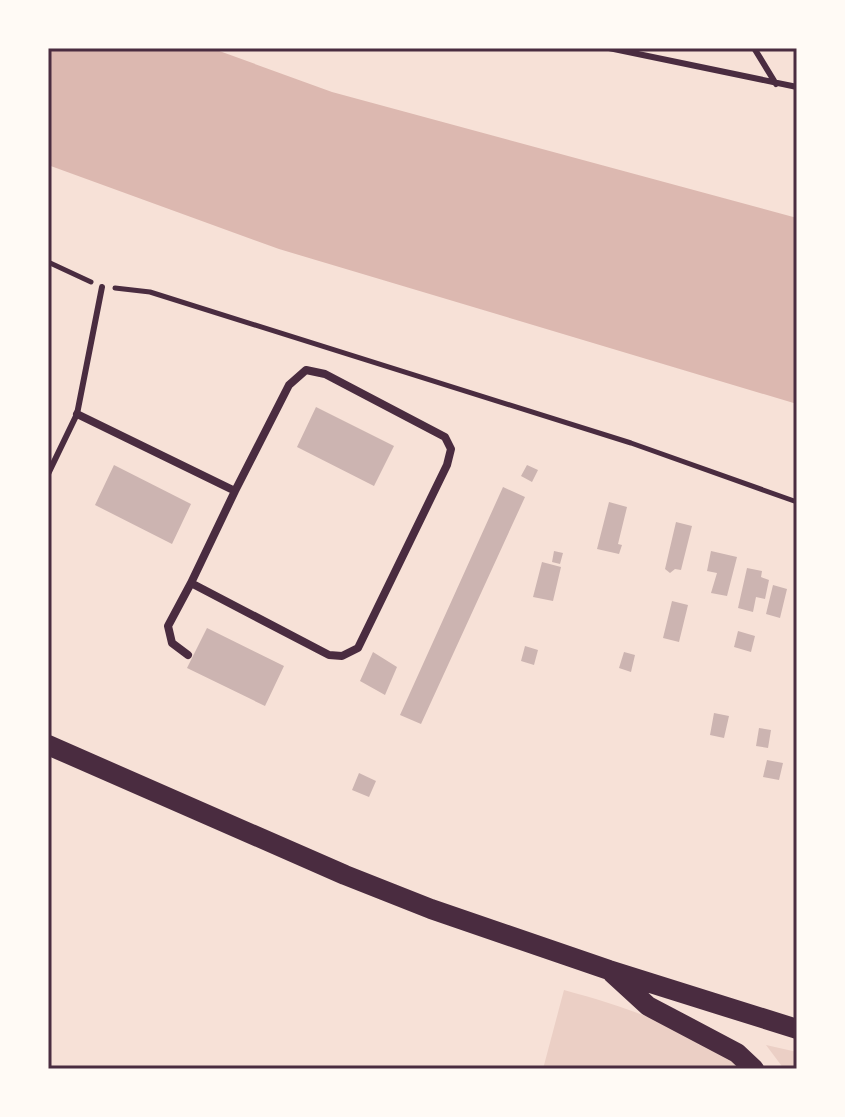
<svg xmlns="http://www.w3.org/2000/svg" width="845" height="1117" viewBox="0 0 845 1117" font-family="'Source Sans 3',sans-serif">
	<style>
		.green { fill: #ebcfc5 }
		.water { fill: #dcb8b0 }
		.building { fill: #ccb4b1 }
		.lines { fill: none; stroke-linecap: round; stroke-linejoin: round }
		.path { stroke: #4a2c40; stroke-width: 5 }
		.service { stroke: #4a2c40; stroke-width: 6 }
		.minor { stroke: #4a2c40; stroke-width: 8 }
		.primary { stroke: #4a2c40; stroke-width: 20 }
		.neatline { fill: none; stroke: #4a2c40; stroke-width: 3 }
	</style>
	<rect width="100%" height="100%" fill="#f7e1d7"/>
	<path class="green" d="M 564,990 C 630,1008 688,1028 743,1069 L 543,1069 Z
		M 766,1045 L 797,1052 L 797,1069 L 784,1069 Z"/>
	<path class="water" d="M 48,48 L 211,48 L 332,92 L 797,218 L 797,404 L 279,249 L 48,165 Z"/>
	<path class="building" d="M 316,407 L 394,446 L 374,486 L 297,447 Z
		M 114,465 L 191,504 L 172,544 L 95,505 Z
		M 527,465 L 538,470 L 532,482 L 521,476 Z
		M 503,487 L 525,497 L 421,724 L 400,715 Z
		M 609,502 L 627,507 L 618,544 L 622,545 L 619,554 L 597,549 Z
		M 676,522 L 692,526 L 681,570 L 675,569 L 670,573 L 665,569 Z
		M 554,551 L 563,553 L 560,564 L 552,562 Z
		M 711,551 L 737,557 L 727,596 L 711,593 L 717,573 L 707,571 Z
		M 542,562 L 561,567 L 553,601 L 533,597 Z
		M 747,568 L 762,571 L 761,577 L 769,580 L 765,599 L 756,597 L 753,612 L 738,608 Z
		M 773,585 L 787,589 L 780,618 L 766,614 Z
		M 672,601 L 688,605 L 679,642 L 663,638 Z
		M 207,628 L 284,666 L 265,706 L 187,668 Z
		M 738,631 L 755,636 L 751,652 L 734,647 Z
		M 525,646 L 538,650 L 534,665 L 521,661 Z
		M 373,652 L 397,667 L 385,695 L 360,681 Z
		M 624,652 L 635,655 L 631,672 L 619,668 Z
		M 714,713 L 729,716 L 724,738 L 710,735 Z
		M 759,728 L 771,730 L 768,748 L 756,746 Z
		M 767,760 L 783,763 L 779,780 L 763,777 Z
		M 359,773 L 376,781 L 369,797 L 352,790 Z"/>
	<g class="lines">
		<path class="path" d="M 48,262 L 91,282
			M 115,288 L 150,292 L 631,443 L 797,502"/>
		<path class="service" d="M 609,48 L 797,87
			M 754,48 L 776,84
			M 48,474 L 77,414 L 102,287"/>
		<path class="minor" d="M 77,414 L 235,491 L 289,385 L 306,370 L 325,374 L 445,437 L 451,449 L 447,465 L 358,648 L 342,656 L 329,655 L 191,583 L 235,491
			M 188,655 L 172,643 L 168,626 L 191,583"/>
		<path class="primary" d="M 48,745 L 345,875 L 431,909 L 609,970 L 797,1029
			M 612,973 L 648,1006 L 737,1053 L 754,1069"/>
	</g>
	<rect width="845" height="1117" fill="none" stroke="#fffaf5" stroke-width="100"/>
	<rect x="50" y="50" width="745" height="1017" class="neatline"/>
</svg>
